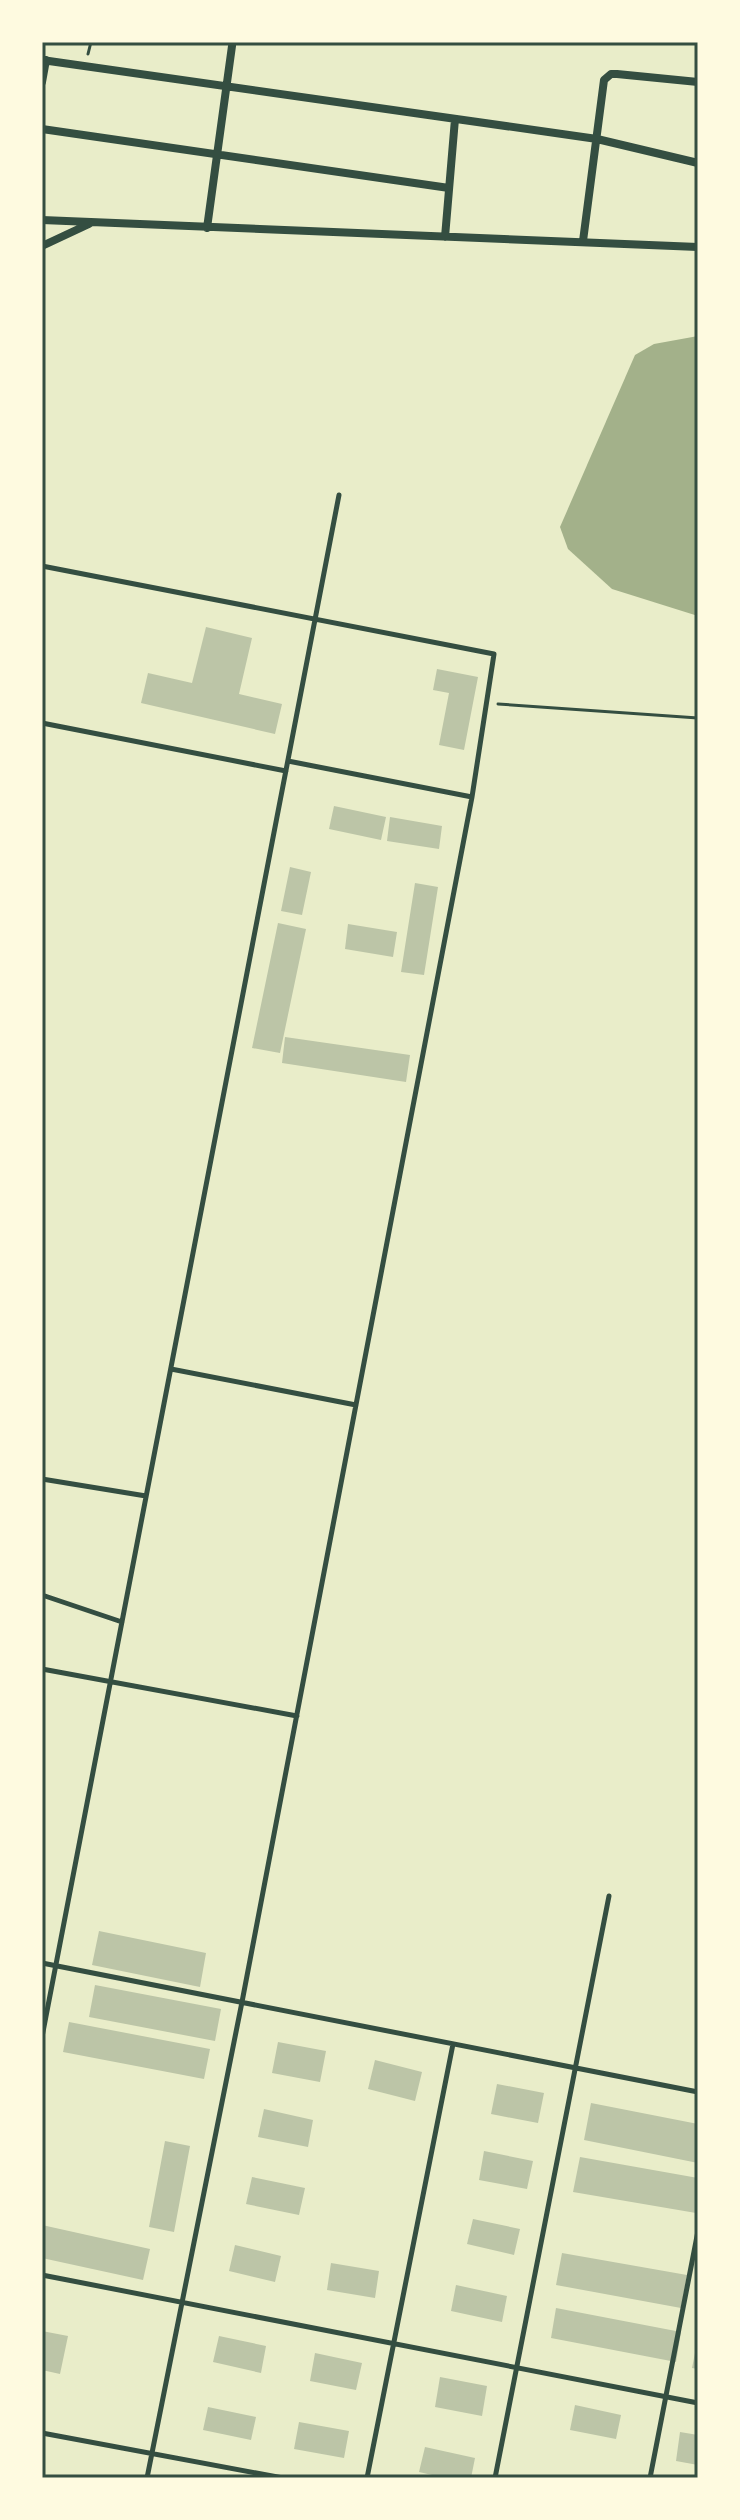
<svg xmlns="http://www.w3.org/2000/svg" width="740" height="2520" viewBox="0 0 740 2520" font-family="Helvetica,sans-serif">
	<style>
		.water { fill: #a3b18a }
		.building { fill: #bcc5a7 }
		.lines { fill: none; stroke-linecap: round; stroke-linejoin: round }
		.path { stroke: #344e41; stroke-width: 3 }
		.service { stroke: #344e41; stroke-width: 5 }
		.minor { stroke: #344e41; stroke-width: 8 }
		.neatline { fill: none; stroke: #344e41; stroke-width: 3 }
	</style>
	<rect width="100%" height="100%" fill="#e9edc9"/>
	<path class="water" d="M 698,336 L 698,616 L 612,589 L 568,549 L 560,527 L 635,355 L 654,344 Z"/>
	<path class="building" d="M 206,627 L 252,638 L 239,694 L 282,704 L 275,734 L 141,703 L 148,673 L 192,683 Z
		M 437,669 L 478,677 L 464,750 L 439,745 L 449,693 L 433,690 Z
		M 334,806 L 386,817 L 381,840 L 329,829 Z
		M 390,817 L 442,826 L 439,849 L 387,841 Z
		M 290,867 L 311,872 L 302,915 L 281,911 Z
		M 415,883 L 438,887 L 424,975 L 401,972 Z
		M 278,923 L 306,929 L 280,1053 L 252,1048 Z
		M 348,924 L 397,932 L 393,957 L 345,949 Z
		M 285,1037 L 410,1055 L 406,1082 L 282,1063 Z
		M 99,1931 L 206,1953 L 200,1987 L 92,1965 Z
		M 95,1985 L 221,2009 L 215,2041 L 89,2017 Z
		M 69,2022 L 210,2049 L 204,2079 L 63,2052 Z
		M 278,2042 L 326,2051 L 320,2082 L 272,2073 Z
		M 375,2060 L 422,2072 L 415,2101 L 368,2089 Z
		M 497,2084 L 544,2093 L 538,2123 L 491,2114 Z
		M 591,2103 L 698,2124 L 698,2163 L 584,2140 Z
		M 264,2109 L 313,2120 L 308,2147 L 258,2137 Z
		M 165,2141 L 190,2146 L 174,2232 L 149,2227 Z
		M 484,2151 L 533,2161 L 527,2189 L 479,2180 Z
		M 580,2157 L 698,2178 L 696,2213 L 573,2192 Z
		M 252,2177 L 305,2188 L 299,2215 L 246,2204 Z
		M 473,2219 L 520,2229 L 514,2255 L 467,2244 Z
		M 42,2225 L 150,2249 L 143,2280 L 42,2258 Z
		M 235,2245 L 281,2256 L 275,2282 L 229,2271 Z
		M 562,2253 L 687,2275 L 681,2308 L 556,2285 Z
		M 331,2263 L 379,2271 L 375,2298 L 327,2290 Z
		M 456,2285 L 507,2296 L 502,2322 L 451,2311 Z
		M 556,2308 L 681,2332 L 676,2362 L 551,2338 Z
		M 42,2331 L 68,2336 L 60,2374 L 42,2370 Z
		M 219,2336 L 266,2346 L 261,2373 L 213,2362 Z
		M 697,2343 L 698,2343 L 698,2369 L 692,2368 Z
		M 315,2353 L 362,2363 L 356,2390 L 310,2381 Z
		M 440,2377 L 487,2386 L 482,2416 L 435,2407 Z
		M 575,2405 L 621,2415 L 616,2439 L 570,2430 Z
		M 208,2407 L 256,2417 L 251,2440 L 203,2430 Z
		M 299,2422 L 349,2431 L 344,2458 L 294,2449 Z
		M 680,2432 L 698,2435 L 698,2465 L 676,2461 Z
		M 425,2447 L 475,2458 L 471,2478 L 445,2478 L 419,2472 Z"/>
	<g class="lines">
		<path class="path" d="M 88,54 L 91,42
			M 498,704 L 698,718"/>
		<path class="service" d="M 42,566 L 494,654 L 472,797 L 242,2002 L 147,2478
			M 42,723 L 286,771
			M 288,761 L 472,797
			M 171,1369 L 356,1405
			M 42,1479 L 146,1496
			M 42,1595 L 122,1622
			M 42,1669 L 297,1716
			M 42,1963 L 698,2092
			M 42,2037 L 339,495
			M 42,2275 L 698,2403
			M 42,2433 L 283,2478
			M 367,2478 L 453,2044
			M 495,2478 L 609,1896
			M 650,2478 L 698,2231"/>
		<path class="minor" d="M 42,60 L 597,139 L 698,163
			M 42,82 L 46,60
			M 42,129 L 449,188
			M 42,220 L 698,247
			M 207,228 L 232,46
			M 445,237 L 455,119
			M 583,241 L 604,80 L 611,74 L 617,74 L 698,82
			M 42,246 L 89,224"/>
	</g>
	<rect width="740" height="2520" fill="none" stroke="#fefae0" stroke-width="88"/>
	<rect x="44" y="44" width="652" height="2432" class="neatline"/>
</svg>
